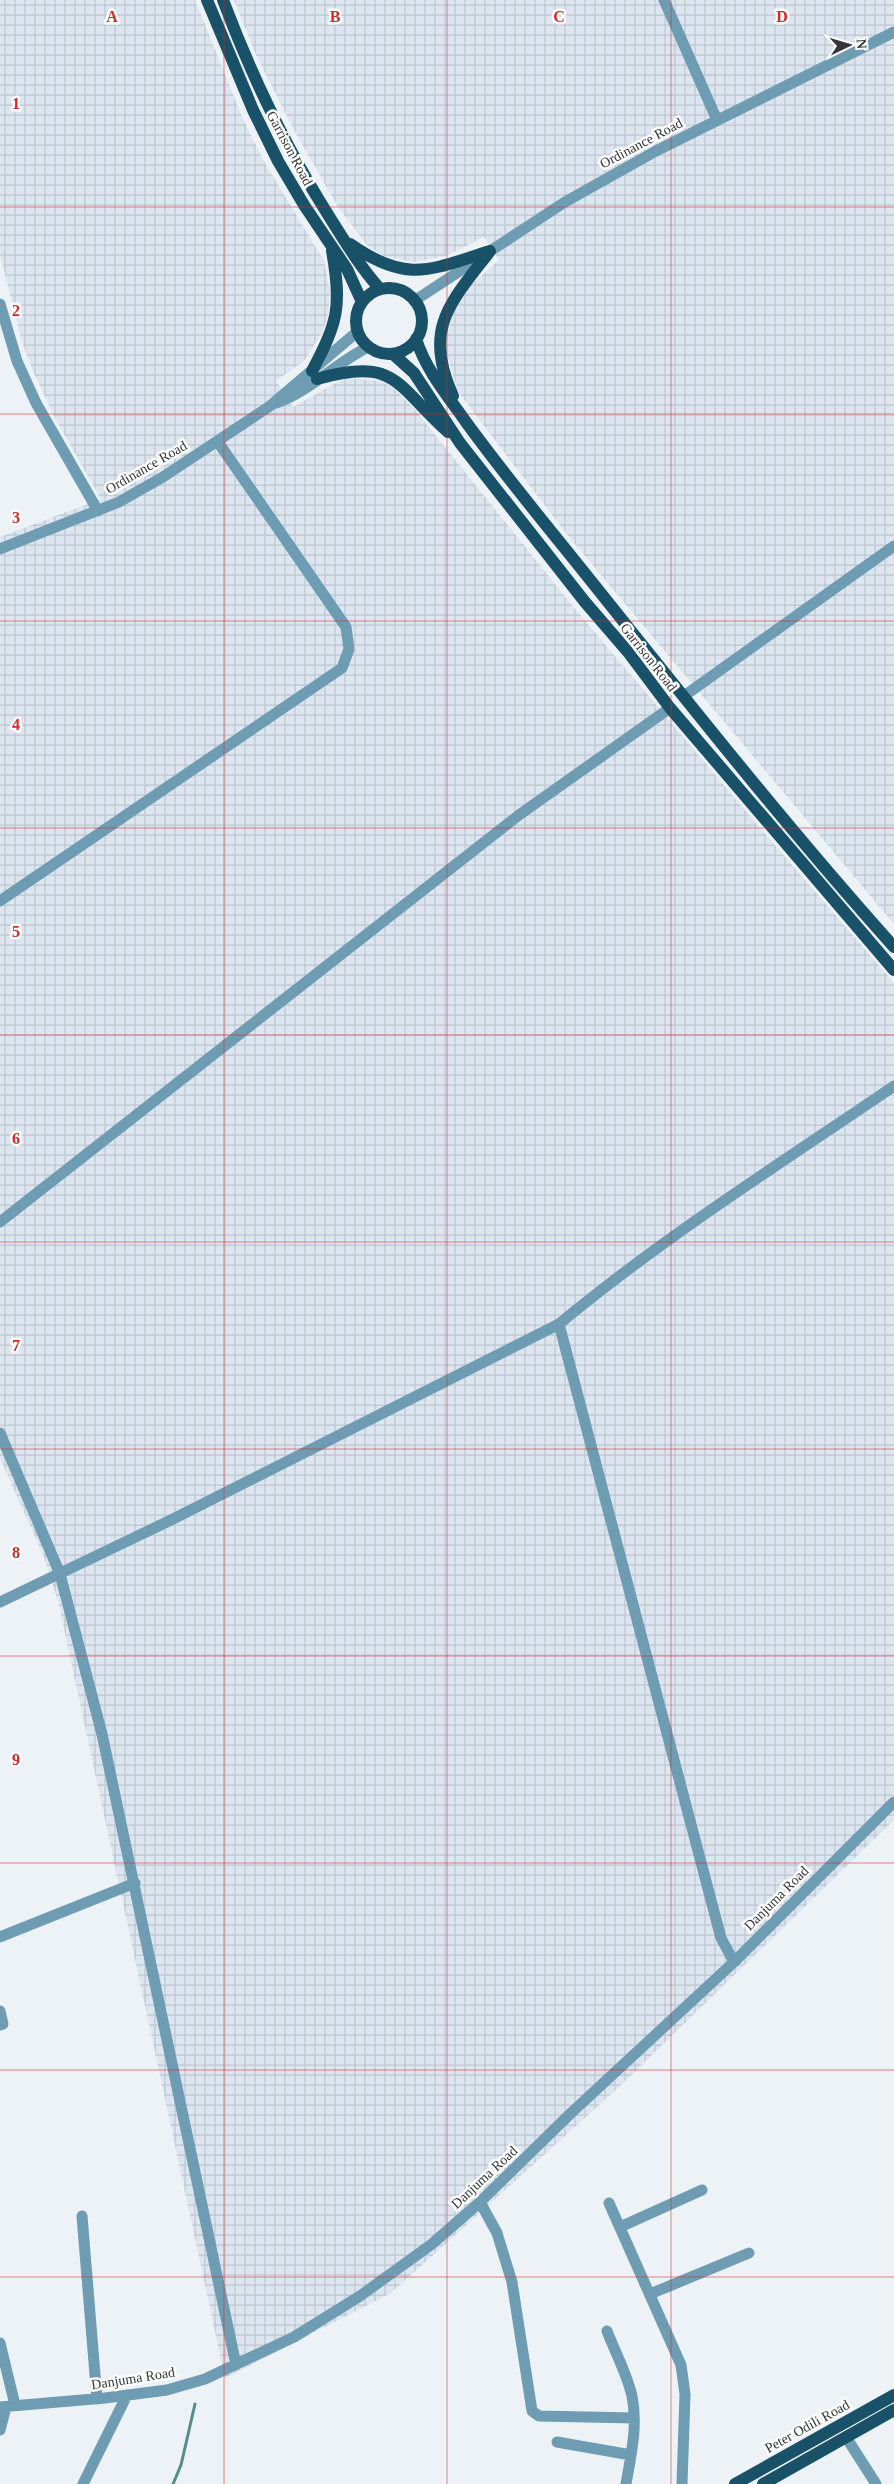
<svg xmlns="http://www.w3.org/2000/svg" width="894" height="2484" viewBox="0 0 894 2484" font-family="'Times New Roman',serif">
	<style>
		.industrial { fill: url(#industrial-grid) }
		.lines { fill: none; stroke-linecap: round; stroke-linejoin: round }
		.stream { stroke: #578c8e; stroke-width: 3 }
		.minor { stroke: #6d9cb3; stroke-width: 11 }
		.major { stroke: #185168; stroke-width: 12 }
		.grid { fill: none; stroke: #d62828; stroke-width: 1; stroke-opacity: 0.55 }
		.labels { text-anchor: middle; stroke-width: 5; stroke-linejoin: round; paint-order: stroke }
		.street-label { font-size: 14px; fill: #333536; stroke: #fefefe }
		.grid-label { font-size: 16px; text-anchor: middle; font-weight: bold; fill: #d62828; stroke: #fefefe; stroke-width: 5; stroke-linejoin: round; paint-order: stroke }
	</style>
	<defs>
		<pattern id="industrial-grid" width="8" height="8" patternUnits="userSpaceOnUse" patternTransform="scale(1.25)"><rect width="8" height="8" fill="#dde6f0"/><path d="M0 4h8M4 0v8" fill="none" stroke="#bec6ce"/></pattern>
	</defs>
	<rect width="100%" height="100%" fill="#edf2f6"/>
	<path class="industrial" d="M 0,0 L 195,0 L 243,119 L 262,158 L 324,261 L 330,293 L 328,314 L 323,331 L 305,360 L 276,381 L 293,407 L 334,384 L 348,378 L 380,381 L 394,388 L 416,411 L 571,604 L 760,828 L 894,983 L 894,1820 L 618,2088 L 391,2293 L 225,2378 L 58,1601 L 44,1557 L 0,1458 L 0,537 L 101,499 L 55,418 L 32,369 L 22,342 L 0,255 Z
		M 234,0 L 894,0 L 894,924 L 569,537 L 459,393 L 446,353 L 447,336 L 453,311 L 464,291 L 499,260 L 484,237 L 446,256 L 413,262 L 384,256 L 367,245 L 338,207 L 295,132 L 256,55 Z"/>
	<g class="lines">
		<path class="stream" d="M 173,2484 L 181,2465 L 195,2404"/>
		<path class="minor" d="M 664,0 L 717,120
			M 414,301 L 565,202 L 656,151 L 894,32
			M 0,304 L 17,361 L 36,403 L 98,511
			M 276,403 C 310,391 336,363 368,347
			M 0,549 L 119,502 L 163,477 L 270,406 L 357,332
			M 684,696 L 894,546
			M 0,901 L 342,668 L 349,649 L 346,627 L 218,442
			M 0,1222 L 519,815 L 670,708
			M 559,1324 C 614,1529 666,1733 721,1938 L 734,1962
			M 0,1433 L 60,1574 L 102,1734 L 236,2365
			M 0,1602 L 171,1520 L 559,1324 C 664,1237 781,1163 894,1086
			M 0,1937 L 135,1883
			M 0,2011 L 3,2024 L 0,2025
			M 480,2202 L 497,2233 L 512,2282 L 532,2411 L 539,2416 L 634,2418
			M 609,2203 L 681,2365 L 685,2394 L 682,2484
			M 82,2216 L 97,2399
			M 620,2227 L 702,2190
			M 650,2294 L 749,2253
			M 607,2331 C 615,2352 627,2374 632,2396 C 638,2426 631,2455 626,2484
			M 0,2343 L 15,2405
			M 0,2407 L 105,2398 L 167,2390 L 205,2379 L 294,2337 L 360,2296 L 432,2244 L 480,2202 L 570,2114 L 734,1962 L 894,1802
			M 0,2430 L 6,2407
			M 846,2437 L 876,2484
			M 557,2442 L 631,2455
			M 83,2484 L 127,2395"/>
		<path class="major" d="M 207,0 L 253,110 L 278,161 L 304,205 L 347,269 L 362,302
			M 223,0 C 252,77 288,152 332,221 C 347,245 362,269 380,289
			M 350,244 C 407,284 430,270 490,251
			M356 321a33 33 0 1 1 66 0a33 33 0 1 1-66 0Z
			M 416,339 C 426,370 447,395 466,422 C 498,466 532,508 567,551 C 674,684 780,820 894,947
			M 393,354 L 414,373 L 460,443 L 585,602 L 628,652 L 670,708 L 894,970
			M 312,371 C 338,322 342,306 332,251
			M 317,379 C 397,356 396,386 448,432
			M 453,396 C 422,328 451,302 490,251
			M 735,2484 L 894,2395
			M 763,2484 L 894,2410"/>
	</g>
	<path class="grid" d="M 224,0 L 224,2484M 447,0 L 447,2484M 671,0 L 671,2484M 0,207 L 894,207M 0,414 L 894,414M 0,621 L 894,621M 0,828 L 894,828M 0,1035 L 894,1035M 0,1242 L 894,1242M 0,1449 L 894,1449M 0,1656 L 894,1656M 0,1863 L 894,1863M 0,2070 L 894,2070M 0,2277 L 894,2277"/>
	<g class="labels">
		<g class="street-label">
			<text transform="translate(641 143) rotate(-28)" y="5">Ordinance Road</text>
			<text transform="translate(290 148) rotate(62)" y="5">Garrison Road</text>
			<text transform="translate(146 467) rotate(-30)" y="5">Ordinance Road</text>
			<text transform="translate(649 657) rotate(52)" y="5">Garrison Road</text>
			<text transform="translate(776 1898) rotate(-45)" y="5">Danjuma Road</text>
			<text transform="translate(484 2177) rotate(-43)" y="5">Danjuma Road</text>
			<text transform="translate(133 2378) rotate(-9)" y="5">Danjuma Road</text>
			<text transform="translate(807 2426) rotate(-29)" y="5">Peter Odili Road</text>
		</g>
	</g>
	<g class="grid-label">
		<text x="112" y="22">A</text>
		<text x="335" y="22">B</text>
		<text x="559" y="22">C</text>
		<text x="782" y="22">D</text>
		<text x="16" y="109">1</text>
		<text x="16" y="316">2</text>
		<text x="16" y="523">3</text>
		<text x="16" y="730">4</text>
		<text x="16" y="937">5</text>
		<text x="16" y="1144">6</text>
		<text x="16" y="1351">7</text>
		<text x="16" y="1558">8</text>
		<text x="16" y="1765">9</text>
	</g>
	<g transform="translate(849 45) rotate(85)" stroke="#fefefe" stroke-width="4" paint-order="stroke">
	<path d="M0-4L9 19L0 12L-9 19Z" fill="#333536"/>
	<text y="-8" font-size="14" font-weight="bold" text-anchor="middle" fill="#333536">N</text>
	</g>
</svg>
